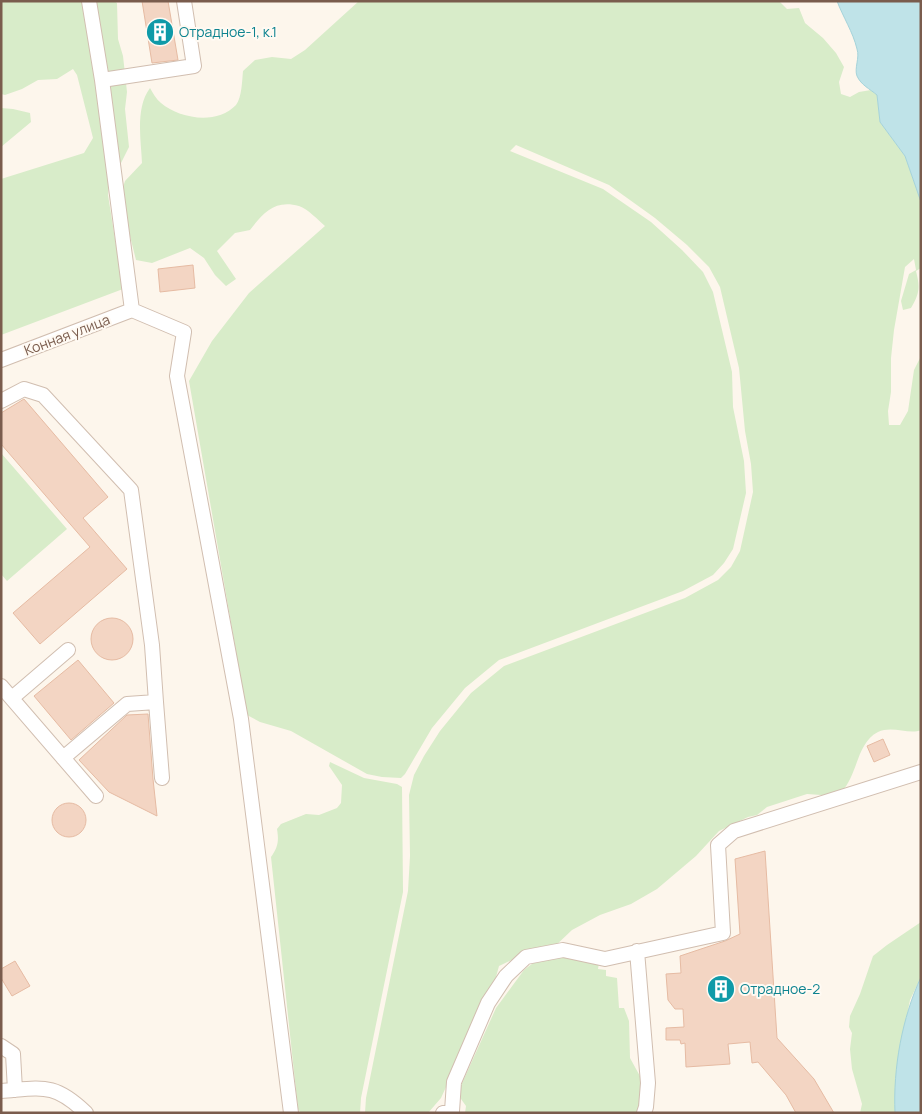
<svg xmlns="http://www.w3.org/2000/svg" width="922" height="1114" viewBox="0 0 922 1114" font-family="Manrope,sans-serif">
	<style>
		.green { fill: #d8ecc9 }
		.water { fill: #bfe3e8; stroke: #a5d3da }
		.building { fill: #f3d5c3; stroke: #e6bba3 }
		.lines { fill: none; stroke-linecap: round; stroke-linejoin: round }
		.minor-casing { stroke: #d1beb0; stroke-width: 16 }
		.minor { stroke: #fff; stroke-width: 14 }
		.labels { text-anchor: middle; stroke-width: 4; stroke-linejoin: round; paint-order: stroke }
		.culture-label { font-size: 14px; fill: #0d838f; stroke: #fffaf3; text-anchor: start }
		.street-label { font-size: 14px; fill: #7a5c4d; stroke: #fffaf3 }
	</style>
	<rect width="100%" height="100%" fill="#fdf6ec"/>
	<path class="green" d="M 1,1 L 114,1 L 117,3 L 118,39 L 123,56 L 127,92 L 125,109 L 129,147 L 121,163 L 109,182 L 108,195 L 123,289 L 1,335 L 1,179 L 84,153 L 93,138 L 77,75 L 73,69 L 57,79 L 38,80 L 22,89 L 5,95 L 1,94 Z
		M 359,1 L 779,1 L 787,9 L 799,8 L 805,23 L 823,38 L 836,53 L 844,67 L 839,82 L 841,94 L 850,97 L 859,92 L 871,90 L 877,95 L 880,122 L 905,156 L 921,202 L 921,268 L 916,271 C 920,287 920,293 911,308 L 903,310 L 901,301 L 909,274 L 916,270 L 914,259 L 905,267 L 894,330 L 891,358 L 891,392 L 888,411 L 889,425 L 900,425 L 908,411 L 914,370 L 921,356 L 921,730 C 909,735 892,725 878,732 C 856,743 858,776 841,792 C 838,794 834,796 830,798 L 821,795 L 807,794 L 767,807 L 757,815 L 748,817 L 719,831 L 696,856 L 657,889 L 631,904 L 600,915 L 572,930 L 552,949 L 524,954 L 499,966 L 493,988 L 451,1076 L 441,1098 L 428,1113 L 365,1113 L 366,1098 L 408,891 L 410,856 L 409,795 L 414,775 L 424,756 L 440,731 L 471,693 L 504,666 L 685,598 L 718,580 L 731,567 L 740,551 L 753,492 L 751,464 L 745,431 L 739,368 L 720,287 L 709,267 L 687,245 L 655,218 L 609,185 L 516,145 L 510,151 L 603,189 L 651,222 L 682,250 L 703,272 L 713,292 L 732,372 L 733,407 L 744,461 L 746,493 L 733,549 L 724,563 L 713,575 L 683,591 L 499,660 L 465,688 L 432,728 L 405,774 L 401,778 L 382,777 L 367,774 L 291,731 L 260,722 L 247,715 L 189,381 L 212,341 L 249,293 L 325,226 C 318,220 308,209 299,206 C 275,199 263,213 250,230 L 235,233 L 217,251 L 236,279 L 226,286 L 215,275 L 204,258 L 190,248 L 152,263 L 136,260 L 120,196 L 125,181 L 142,163 C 141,140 135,108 150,88 C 153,93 156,99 161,103 C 180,119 217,125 236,105 C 242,97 242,81 243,71 L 255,60 L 272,57 L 291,59 L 305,50 Z
		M 1,108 L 13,109 L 30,113 L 31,122 L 1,147 Z
		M 1,453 L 67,529 L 7,581 L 1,574 Z
		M 330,762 L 364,778 L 397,784 L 402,787 L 403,892 L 361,1098 L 360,1113 L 301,1113 L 298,1109 L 271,857 C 278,847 279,841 277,829 L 281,824 L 306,814 L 319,815 L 337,808 L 341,803 L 342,785 L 329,766 Z
		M 921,922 L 921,977 L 910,1000 L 899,1057 L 895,1113 L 860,1113 L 862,1104 L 852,1069 L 850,1049 L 852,1033 L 849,1027 L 850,1016 L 860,994 L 873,956 L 887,945 Z
		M 551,956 L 599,963 L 598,969 L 606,970 L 606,976 L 617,978 L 619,1008 L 624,1008 L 629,1021 L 630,1058 L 641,1078 L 644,1078 L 639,1113 L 465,1113 L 466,1106 L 461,1099 L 459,1090 L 496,1008 L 524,970 L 537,960 Z"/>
	<path class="water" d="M 837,1 L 921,1 L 921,202 L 905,156 L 880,122 L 877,95 C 870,89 861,85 857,76 C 854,68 860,58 857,49 C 853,32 843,17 837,1 Z
		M 921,977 L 921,1113 L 895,1113 C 893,1068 902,1018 921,977 Z"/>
	<path class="building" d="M 142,1 L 168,1 L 178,60 L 152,63 Z
		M 193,265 L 195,288 L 160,292 L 158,269 Z
		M 24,399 L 108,497 L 83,518 L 127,569 L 40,644 L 13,613 L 90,547 L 1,444 L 1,413 Z
		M91 639a21 21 0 1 1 42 0a21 21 0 1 1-42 0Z
		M 78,660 L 114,703 L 71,740 L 34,696 Z
		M 148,714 L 153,779 L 157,816 L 109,792 L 79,760 L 127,715 Z
		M 883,739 L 890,755 L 874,762 L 867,746 Z
		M52 820a17 17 0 1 1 34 0a17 17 0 1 1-34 0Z
		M 765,851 L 777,1038 L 814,1079 L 834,1113 L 796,1113 L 786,1095 L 758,1062 L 752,1063 L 750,1042 L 728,1044 L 730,1064 L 686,1067 L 685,1043 L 681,1044 L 680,1040 L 666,1040 L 666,1028 L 684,1027 L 683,1009 L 675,1009 L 668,1000 L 666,974 L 681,973 L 680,956 L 725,941 L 740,934 L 735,859 Z
		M 15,961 L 30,986 L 12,996 L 1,978 L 1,969 Z"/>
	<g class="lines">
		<defs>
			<path id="minor" d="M 89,1 L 102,80 L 132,310
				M 102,80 L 194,66 L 184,1
				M 132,310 L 184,332 L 177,376 L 241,719 L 291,1113
				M 1,360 L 132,310
				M 1,401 L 24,389 L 43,395 L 131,490 L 152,645 L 156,702
				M 1,686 L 96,796
				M 12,698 L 68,650
				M 63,758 L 127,704 L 156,702 L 162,778
				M 637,951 L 648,1083 L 646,1107 L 644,1113
				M 1,1046 L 13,1054 L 15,1090
				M 1,1091 C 42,1088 54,1082 86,1113
				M 443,1113 L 452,1111 L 454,1082 L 488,1003 L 506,976 L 526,957 L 563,950 L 605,959 L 723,933 L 718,845 L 734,831 L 921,772"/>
		</defs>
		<use href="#minor" class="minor-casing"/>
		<use href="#minor" class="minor"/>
	</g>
	<defs>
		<symbol id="building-disc" viewBox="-11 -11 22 22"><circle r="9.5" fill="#0f9aa8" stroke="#fffaf3"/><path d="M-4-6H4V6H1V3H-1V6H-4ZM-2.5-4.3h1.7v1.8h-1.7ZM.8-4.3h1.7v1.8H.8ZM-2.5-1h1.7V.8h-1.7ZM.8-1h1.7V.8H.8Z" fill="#fff"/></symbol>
	</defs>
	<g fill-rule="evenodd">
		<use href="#building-disc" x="144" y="16" width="32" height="32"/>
		<use href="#building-disc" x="705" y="973" width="32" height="32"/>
	</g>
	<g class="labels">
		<g class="culture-label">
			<text x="179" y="37">Отрадное-1, к.1</text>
			<text x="740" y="994">Отрадное-2</text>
		</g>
		<g class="street-label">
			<text transform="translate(67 335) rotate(-21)" y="5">Конная улица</text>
		</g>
	</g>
	<rect width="922" height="1114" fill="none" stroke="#7a5c4d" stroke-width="5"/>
</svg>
